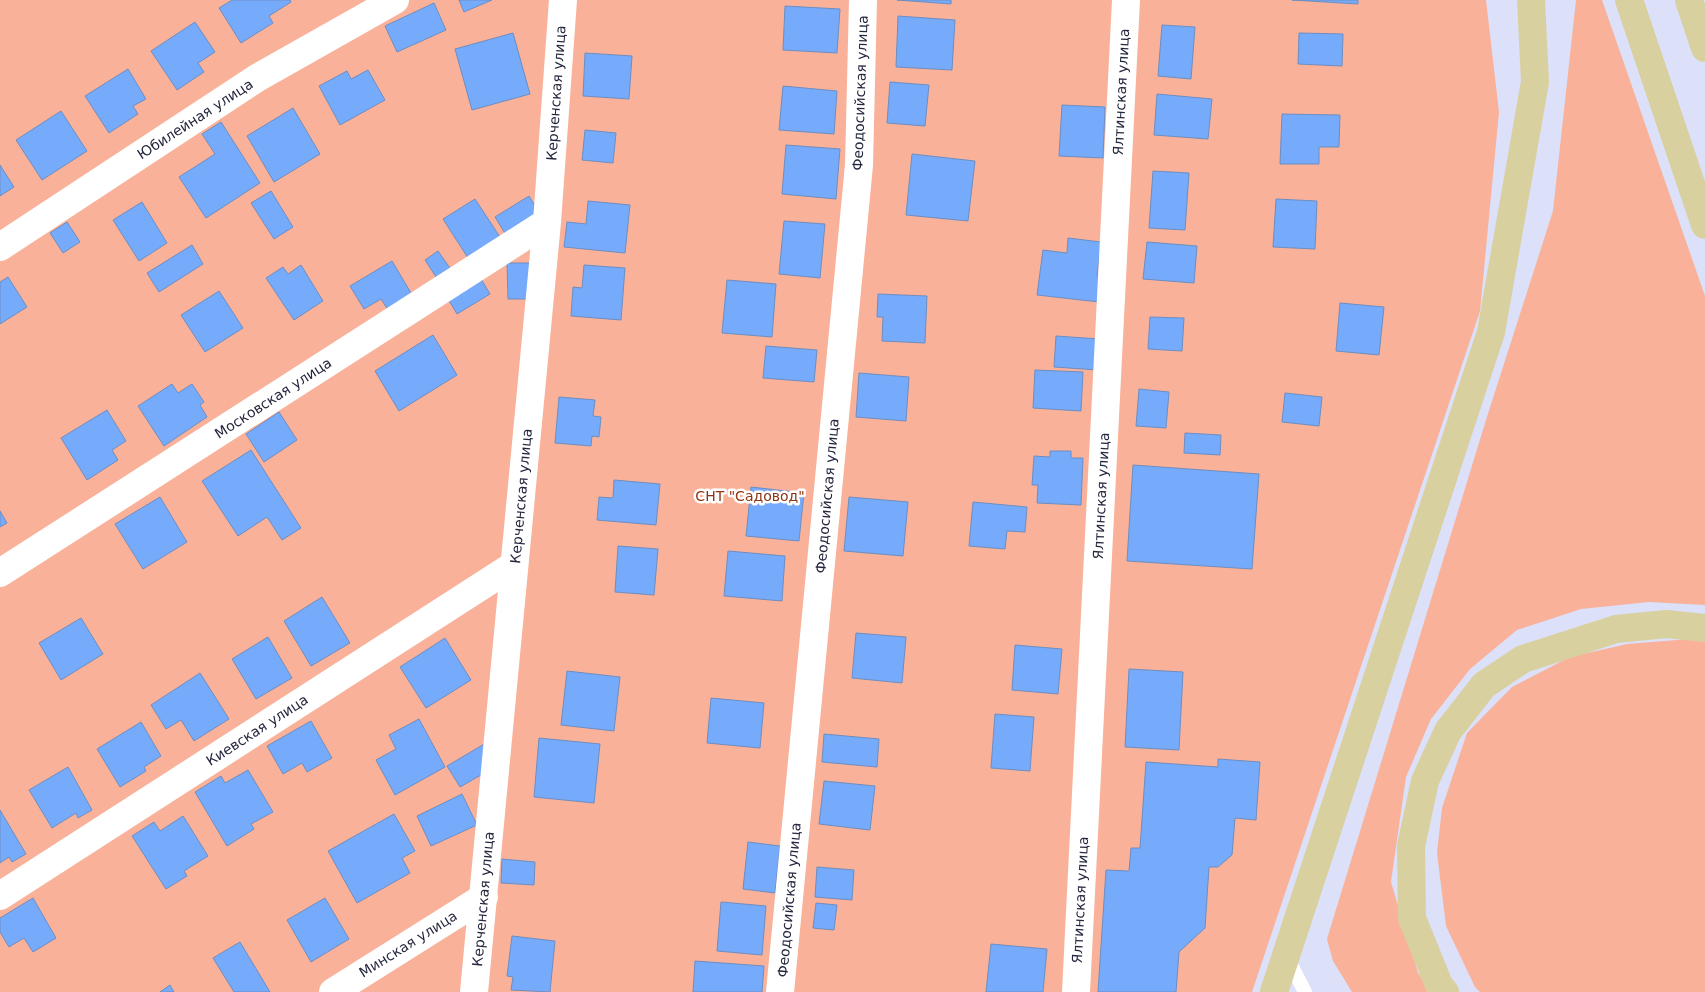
<svg xmlns="http://www.w3.org/2000/svg" width="1705" height="992" viewBox="0 0 1705 992" font-family="'DejaVu Sans',sans-serif">
	<style>
		.green { fill: #f9b199 }
		.building { fill: #76aafb; stroke: #6d8ec2 }
		.lines { fill: none; stroke-linecap: round; stroke-linejoin: round }
		.lane { stroke: #fff; stroke-width: 14 }
		.street { stroke: #fff; stroke-width: 28 }
		.primary { stroke: #d9d0a0; stroke-width: 28 }
		.labels { text-anchor: middle; stroke-width: 5; stroke-linejoin: round; paint-order: stroke }
		.street-label { font-size: 14px; fill: #25273f; stroke: #fff }
		.park-label { font-size: 14px; fill: #8e3514; stroke: #fff }
	</style>
	<rect width="100%" height="100%" fill="#dce0f9"/>
	<path class="green" d="M 0,0 L 1486,0 L 1499,112 L 1480,311 L 1252,992 L 0,992 Z
		M 1576,0 L 1602,0 L 1603,3 L 1705,296 L 1705,605 L 1649,602 L 1581,609 L 1517,630 L 1470,669 L 1431,719 L 1406,777 L 1391,882 L 1418,973 L 1432,992 L 1352,992 L 1333,961 L 1327,939 L 1486,420 L 1553,211 Z
		M 1702,638 L 1705,640 L 1705,992 L 1480,992 L 1475,987 L 1446,926 L 1437,853 L 1442,808 L 1467,733 L 1512,687 L 1570,657 L 1627,644 Z"/>
	<path class="building" d="M 232,0 L 290,0 L 291,2 L 269,16 L 273,23 L 241,43 L 219,8 Z
		M 459,0 L 492,0 L 464,12 Z
		M 897,0 L 951,0 L 951,4 Z
		M 1292,0 L 1358,0 L 1358,4 Z
		M 434,3 L 446,30 L 397,52 L 385,26 Z
		M 785,6 L 840,9 L 837,53 L 783,50 Z
		M 898,16 L 955,20 L 952,70 L 896,67 Z
		M 195,22 L 215,52 L 198,63 L 204,72 L 177,90 L 151,51 Z
		M 1162,25 L 1195,27 L 1191,79 L 1158,76 Z
		M 513,33 L 530,94 L 472,110 L 455,49 Z
		M 1299,33 L 1343,34 L 1342,66 L 1298,64 Z
		M 585,53 L 632,56 L 629,99 L 583,96 Z
		M 128,69 L 146,99 L 133,106 L 138,114 L 109,133 L 85,96 Z
		M 368,70 L 385,100 L 340,125 L 319,86 L 347,71 L 351,79 Z
		M 890,82 L 929,85 L 925,126 L 887,123 Z
		M 783,86 L 837,91 L 834,134 L 779,130 Z
		M 1157,94 L 1212,99 L 1208,139 L 1154,135 Z
		M 1062,105 L 1105,107 L 1103,158 L 1059,156 Z
		M 293,108 L 320,154 L 274,182 L 247,136 Z
		M 61,111 L 87,151 L 42,180 L 16,140 Z
		M 1282,114 L 1340,115 L 1339,147 L 1319,147 L 1319,164 L 1280,164 Z
		M 221,122 L 260,183 L 206,218 L 179,177 L 215,154 L 202,134 Z
		M 585,130 L 616,133 L 613,163 L 582,160 Z
		M 786,145 L 840,149 L 836,199 L 782,194 Z
		M 912,154 L 975,161 L 968,221 L 906,215 Z
		M 0,165 L 14,187 L 0,196 Z
		M 1153,171 L 1189,173 L 1185,230 L 1149,228 Z
		M 271,191 L 293,227 L 274,239 L 251,203 Z
		M 529,196 L 540,214 L 506,235 L 495,217 Z
		M 475,199 L 500,237 L 468,258 L 443,219 Z
		M 1276,199 L 1317,201 L 1315,249 L 1273,247 Z
		M 588,201 L 630,205 L 625,253 L 564,247 L 567,222 L 586,224 Z
		M 142,202 L 167,243 L 139,261 L 113,220 Z
		M 784,221 L 825,224 L 820,278 L 779,274 Z
		M 67,222 L 80,242 L 63,253 L 50,233 Z
		M 1068,238 L 1101,242 L 1097,276 L 1102,277 L 1099,302 L 1037,295 L 1043,250 L 1067,253 Z
		M 1147,242 L 1197,246 L 1194,283 L 1143,279 Z
		M 192,245 L 203,264 L 159,292 L 147,273 Z
		M 438,251 L 452,271 L 438,280 L 425,260 Z
		M 392,261 L 414,298 L 390,313 L 381,299 L 364,309 L 350,286 Z
		M 507,263 L 530,263 L 530,299 L 508,299 Z
		M 301,265 L 323,301 L 294,320 L 266,278 L 283,267 L 288,274 Z
		M 584,265 L 625,268 L 621,320 L 571,316 L 573,287 L 582,288 Z
		M 8,277 L 27,307 L 0,324 L 0,282 Z
		M 481,279 L 490,294 L 457,314 L 448,299 Z
		M 727,280 L 776,284 L 772,337 L 722,333 Z
		M 219,291 L 243,328 L 205,352 L 181,315 Z
		M 878,294 L 927,296 L 925,343 L 882,341 L 883,317 L 877,317 Z
		M 1340,303 L 1384,307 L 1379,355 L 1336,351 Z
		M 1150,317 L 1184,318 L 1182,351 L 1148,349 Z
		M 433,335 L 457,375 L 399,411 L 375,371 Z
		M 1056,336 L 1100,339 L 1098,370 L 1054,367 Z
		M 766,346 L 817,350 L 814,382 L 763,378 Z
		M 1035,370 L 1083,372 L 1081,411 L 1033,408 Z
		M 859,373 L 909,377 L 906,421 L 856,417 Z
		M 172,384 L 178,393 L 192,384 L 204,402 L 200,405 L 207,417 L 164,446 L 138,406 Z
		M 1139,389 L 1169,392 L 1166,428 L 1136,426 Z
		M 1285,393 L 1322,397 L 1319,426 L 1282,422 Z
		M 559,397 L 595,400 L 593,416 L 601,417 L 599,437 L 592,436 L 591,446 L 555,443 Z
		M 107,410 L 126,441 L 112,450 L 118,460 L 87,480 L 61,438 Z
		M 279,412 L 297,440 L 264,462 L 246,434 Z
		M 1185,433 L 1221,435 L 1220,455 L 1184,453 Z
		M 251,450 L 301,528 L 282,540 L 267,517 L 238,536 L 202,481 Z
		M 1050,451 L 1071,451 L 1071,458 L 1083,458 L 1081,505 L 1037,503 L 1038,485 L 1032,485 L 1034,456 L 1050,457 Z
		M 1133,465 L 1259,474 L 1252,569 L 1127,561 Z
		M 614,480 L 660,484 L 656,525 L 597,520 L 599,497 L 613,498 Z
		M 751,487 L 804,493 L 799,541 L 746,536 Z
		M 160,497 L 187,542 L 143,569 L 115,524 Z
		M 849,497 L 908,502 L 903,556 L 844,551 Z
		M 973,502 L 1027,507 L 1025,532 L 1007,531 L 1005,549 L 969,546 Z
		M 0,511 L 7,523 L 0,527 Z
		M 618,546 L 658,549 L 654,595 L 615,592 Z
		M 728,551 L 785,556 L 782,601 L 724,596 Z
		M 322,597 L 350,643 L 311,666 L 284,621 Z
		M 81,618 L 103,654 L 61,680 L 39,643 Z
		M 856,633 L 906,637 L 902,683 L 852,678 Z
		M 268,637 L 292,678 L 256,699 L 232,659 Z
		M 445,638 L 471,680 L 426,708 L 400,667 Z
		M 1015,645 L 1062,649 L 1058,694 L 1012,690 Z
		M 1129,669 L 1183,672 L 1179,750 L 1125,747 Z
		M 567,671 L 620,677 L 614,731 L 561,725 Z
		M 200,673 L 229,719 L 194,741 L 181,720 L 166,729 L 151,705 Z
		M 711,698 L 764,703 L 760,748 L 707,743 Z
		M 995,714 L 1034,717 L 1030,771 L 991,768 Z
		M 419,719 L 445,767 L 395,795 L 376,760 L 396,749 L 389,735 Z
		M 311,721 L 332,758 L 307,772 L 302,763 L 283,774 L 267,746 Z
		M 141,722 L 161,756 L 144,767 L 146,771 L 120,787 L 97,749 Z
		M 824,734 L 879,739 L 877,767 L 822,762 Z
		M 539,738 L 600,744 L 594,803 L 534,797 Z
		M 491,740 L 488,771 L 460,787 L 447,766 Z
		M 1218,759 L 1260,762 L 1256,820 L 1235,818 L 1232,855 L 1218,867 L 1209,867 L 1205,928 L 1179,952 L 1176,992 L 1098,992 L 1106,870 L 1129,871 L 1131,848 L 1140,848 L 1146,762 L 1218,767 Z
		M 68,767 L 92,810 L 78,818 L 76,813 L 52,828 L 29,790 Z
		M 248,770 L 273,812 L 251,824 L 254,829 L 227,846 L 195,792 L 221,776 L 225,783 Z
		M 824,781 L 875,786 L 870,830 L 819,824 Z
		M 462,794 L 477,825 L 431,846 L 417,816 Z
		M 0,810 L 26,854 L 12,862 L 9,857 L 0,863 Z
		M 394,814 L 415,851 L 402,858 L 410,873 L 357,903 L 328,851 Z
		M 183,816 L 208,856 L 184,871 L 187,876 L 166,889 L 132,836 L 154,822 L 160,831 Z
		M 748,842 L 780,846 L 775,893 L 743,889 Z
		M 502,859 L 535,862 L 534,885 L 501,883 Z
		M 817,867 L 854,870 L 852,900 L 815,897 Z
		M 33,898 L 56,938 L 33,952 L 24,938 L 9,947 L 0,932 L 0,918 Z
		M 325,898 L 349,939 L 311,962 L 287,920 Z
		M 721,902 L 766,906 L 762,955 L 717,951 Z
		M 816,903 L 837,905 L 834,930 L 813,928 Z
		M 512,936 L 555,941 L 550,992 L 511,990 L 513,977 L 507,976 Z
		M 240,942 L 270,992 L 234,992 L 213,958 Z
		M 991,944 L 1047,949 L 1043,992 L 986,992 Z
		M 695,961 L 764,966 L 762,992 L 693,992 Z
		M 170,985 L 174,992 L 160,992 Z"/>
	<g class="lines">
		<path class="lane" d="M 1287,957 L 1305,992"/>
		<path class="street" d="M 0,247 L 257,78 L 395,0
			M 0,573 L 547,222
			M 0,896 L 514,565
			M 333,992 L 484,897
			M 474,992 L 547,222 L 563,0
			M 780,992 L 859,165 L 863,0
			M 1076,992 L 1126,0"/>
		<path class="primary" d="M 1629,0 L 1705,225
			M 1689,0 L 1705,48
			M 1274,992 L 1491,332 L 1535,82 L 1531,0
			M 1445,992 L 1439,985 L 1412,918 L 1411,846 L 1425,781 L 1448,731 L 1484,685 L 1523,659 L 1616,629 L 1667,624 L 1705,628"/>
	</g>
	<g class="labels">
		<g class="street-label">
			<text transform="translate(1121 92) rotate(-87)" y="5">Ялтинская улица</text>
			<text transform="translate(556 93) rotate(-86)" y="5">Керченская улица</text>
			<text transform="translate(860 93) rotate(-88)" y="5">Феодосийская улица</text>
			<text transform="translate(195 119) rotate(-33)" y="5">Юбилейная улица</text>
			<text transform="translate(273 398) rotate(-33)" y="5">Московская улица</text>
			<text transform="translate(521 496) rotate(-85)" y="5">Керченская улица</text>
			<text transform="translate(827 496) rotate(-85)" y="5">Феодосийская улица</text>
			<text transform="translate(1101 496) rotate(-87)" y="5">Ялтинская улица</text>
			<text transform="translate(257 730) rotate(-33)" y="5">Киевская улица</text>
			<text transform="translate(483 899) rotate(-85)" y="5">Керченская улица</text>
			<text transform="translate(789 900) rotate(-85)" y="5">Феодосийская улица</text>
			<text transform="translate(1080 900) rotate(-87)" y="5">Ялтинская улица</text>
			<text transform="translate(408 944) rotate(-32)" y="5">Минская улица</text>
		</g>
		<g class="park-label">
			<text x="750" y="501">СНТ "Садовод"</text>
		</g>
	</g>
</svg>
